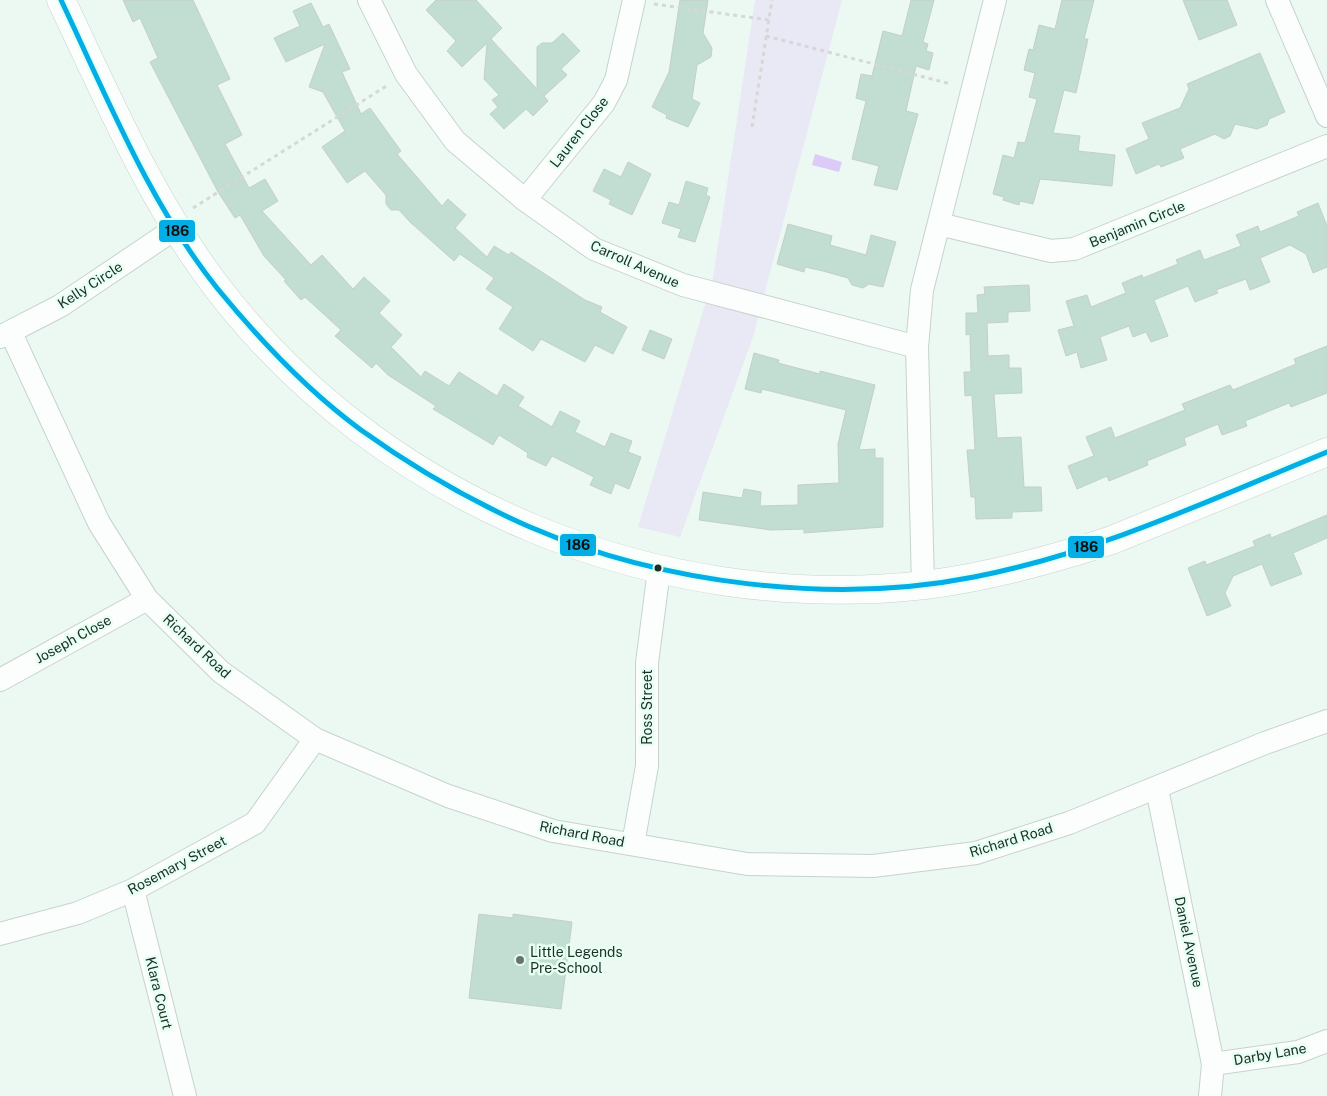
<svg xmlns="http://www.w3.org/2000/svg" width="1327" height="1096" viewBox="0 0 1327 1096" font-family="'Public Sans',sans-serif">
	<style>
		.green { fill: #e9e8f5 }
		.water { fill: #dccbf7 }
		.building { fill: #c2ddd1; stroke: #c3d0ca }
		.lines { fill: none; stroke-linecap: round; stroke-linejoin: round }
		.street-casing { stroke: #c6d3cd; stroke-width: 24 }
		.secondary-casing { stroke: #c6d3cd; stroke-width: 29 }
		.path { stroke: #d4d8d6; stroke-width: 3; stroke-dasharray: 4 4; stroke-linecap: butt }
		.street { stroke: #fcfefd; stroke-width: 22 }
		.secondary { stroke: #fcfefd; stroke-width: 28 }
		.bus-1-casing { stroke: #e6fff3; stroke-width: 9 }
		.bus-1 { stroke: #02aee5; stroke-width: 5 }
		.bus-dot { fill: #1e2d26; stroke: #e6fff3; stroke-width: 2 }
		.poi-dot { fill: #66746e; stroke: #e6fff3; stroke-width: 2 }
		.labels { text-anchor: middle; stroke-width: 5; stroke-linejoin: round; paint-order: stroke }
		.street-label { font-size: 14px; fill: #1e2d26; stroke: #e6fff3 }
		.poi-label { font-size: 14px; fill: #1e2d26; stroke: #e6fff3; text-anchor: start }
		.line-badge { stroke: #e6fff3; stroke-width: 2 }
		.pale-badge-label { font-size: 14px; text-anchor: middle; font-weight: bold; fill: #111 }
	</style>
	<rect width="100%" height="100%" fill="#ecf9f3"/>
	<path class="green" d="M 755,0 L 842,0 L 753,337 L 680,537 L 638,527 L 713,278 Z"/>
	<path class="water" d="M 815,154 L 842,162 L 839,172 L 812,165 Z"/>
	<path class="building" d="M 123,0 L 193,0 L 230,79 L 217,85 L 242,135 L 225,144 L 249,188 L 265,179 L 278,201 L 262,211 L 311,265 L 322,255 L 353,289 L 364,277 L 390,301 L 379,313 L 402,335 L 391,347 L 421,377 L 425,371 L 449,386 L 459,372 L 497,396 L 504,384 L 524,397 L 518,406 L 552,427 L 560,411 L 580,421 L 575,432 L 605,447 L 611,433 L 632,441 L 628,452 L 641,457 L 629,489 L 615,483 L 611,494 L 590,485 L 594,477 L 552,456 L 546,466 L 527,457 L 528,453 L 499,435 L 493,445 L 433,409 L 436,406 L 388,375 L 376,363 L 372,368 L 335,336 L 341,330 L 305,297 L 301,300 L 284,281 L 286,280 L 264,256 L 240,215 L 235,218 L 218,192 L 150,62 L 158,58 L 140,18 L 133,22 Z
		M 436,0 L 476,0 L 502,28 L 491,39 L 537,89 L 537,47 L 542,43 L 552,43 L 563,33 L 580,51 L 561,69 L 567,75 L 544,96 L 548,101 L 533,116 L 526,109 L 504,129 L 490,114 L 498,107 L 492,100 L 499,95 L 484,79 L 487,43 L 462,67 L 447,51 L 456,41 L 426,10 Z
		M 680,0 L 708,0 L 703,33 L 712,48 L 711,57 L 697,65 L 692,99 L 700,103 L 688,127 L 666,118 L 667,115 L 652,107 L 669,72 Z
		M 911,0 L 934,0 L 923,42 L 928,44 L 926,51 L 933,53 L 929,70 L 916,66 L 906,111 L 918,114 L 897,190 L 874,185 L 879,166 L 852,159 L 866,101 L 856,98 L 861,74 L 872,76 L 883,31 L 902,36 Z
		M 1062,0 L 1094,0 L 1084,39 L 1088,39 L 1076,93 L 1064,90 L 1053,133 L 1080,136 L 1078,151 L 1115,155 L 1112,186 L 1040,179 L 1033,204 L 1020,201 L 1019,205 L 1003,200 L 1004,197 L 993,194 L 1003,155 L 1014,158 L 1018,142 L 1025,143 L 1037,99 L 1029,97 L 1035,73 L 1024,70 L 1029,49 L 1033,50 L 1039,25 L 1055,29 Z
		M 1183,0 L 1227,0 L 1237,25 L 1199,40 Z
		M 311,3 L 323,27 L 329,24 L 350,69 L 342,72 L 361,114 L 370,108 L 401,151 L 397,154 L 442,206 L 448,199 L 466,215 L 455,228 L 487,257 L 494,246 L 509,255 L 511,252 L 585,300 L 602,307 L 600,312 L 627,327 L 613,354 L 595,345 L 585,362 L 541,339 L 533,351 L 499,329 L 513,307 L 486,289 L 494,278 L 460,254 L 454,261 L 410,222 L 399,210 L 391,210 L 386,204 L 386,195 L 365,171 L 347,183 L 322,147 L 345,131 L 323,92 L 309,87 L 325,44 L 286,62 L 274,38 L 300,26 L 293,11 Z
		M 1260,53 L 1285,112 L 1269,119 L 1267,125 L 1257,129 L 1235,124 L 1230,136 L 1224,139 L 1215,134 L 1180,149 L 1184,158 L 1161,167 L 1159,164 L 1136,174 L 1126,149 L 1149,139 L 1142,123 L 1180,108 L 1189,89 L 1187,84 Z
		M 628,162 L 651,174 L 632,215 L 609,204 L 611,200 L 593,191 L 604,169 L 621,177 Z
		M 686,181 L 708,188 L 706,195 L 710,197 L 695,242 L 678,237 L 681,229 L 662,223 L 669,202 L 679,205 Z
		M 1318,203 L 1327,226 L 1327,267 L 1313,273 L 1306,254 L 1290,245 L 1260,258 L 1270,282 L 1250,290 L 1246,279 L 1216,290 L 1218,293 L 1195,302 L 1188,286 L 1154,300 L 1168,336 L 1151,342 L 1146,332 L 1133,337 L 1129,326 L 1100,337 L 1107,360 L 1081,368 L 1077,352 L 1066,356 L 1058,330 L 1074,326 L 1066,301 L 1087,295 L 1091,307 L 1126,293 L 1122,283 L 1142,275 L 1143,278 L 1178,264 L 1176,260 L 1200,250 L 1204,260 L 1241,246 L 1236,235 L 1258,226 L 1260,232 L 1299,216 L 1297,212 Z
		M 788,224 L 832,236 L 830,245 L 866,255 L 871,235 L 896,242 L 883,287 L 869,284 L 863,288 L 852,285 L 848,278 L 823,271 L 805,267 L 804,272 L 777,264 Z
		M 1029,285 L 1030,311 L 1008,312 L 1008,322 L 987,323 L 988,356 L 1009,355 L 1009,368 L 1021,368 L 1022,393 L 994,394 L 997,438 L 1021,437 L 1024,487 L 1041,487 L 1042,511 L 1012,512 L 1012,518 L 976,519 L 975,497 L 971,497 L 967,450 L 975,450 L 972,395 L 965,396 L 964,372 L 971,372 L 970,334 L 966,335 L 966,313 L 978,313 L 977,295 L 985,294 L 984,287 Z
		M 650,330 L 672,339 L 664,359 L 642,350 Z
		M 1327,346 L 1327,393 L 1291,407 L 1289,403 L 1245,421 L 1247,426 L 1222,435 L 1218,424 L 1184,438 L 1186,445 L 1147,461 L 1148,465 L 1109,481 L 1107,476 L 1077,489 L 1068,466 L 1094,456 L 1086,437 L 1111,427 L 1115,438 L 1185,410 L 1182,404 L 1230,385 L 1233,390 L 1296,364 L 1294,359 Z
		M 754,353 L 779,360 L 778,363 L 820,374 L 820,371 L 875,385 L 859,450 L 875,449 L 875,458 L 883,458 L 883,527 L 804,533 L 804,529 L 771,530 L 699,520 L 703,492 L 742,498 L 744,489 L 761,492 L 760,506 L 798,505 L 798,485 L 839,483 L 838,444 L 846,410 L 762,389 L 761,393 L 745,389 Z
		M 1327,515 L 1327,538 L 1293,553 L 1302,574 L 1271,586 L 1262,564 L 1233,576 L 1225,593 L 1231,606 L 1207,616 L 1188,568 L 1205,561 L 1206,565 L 1255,546 L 1253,541 L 1270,534 L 1271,538 Z
		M 479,914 L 513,918 L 513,914 L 572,922 L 561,1009 L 469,998 Z"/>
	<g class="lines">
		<defs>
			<path id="street" d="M 369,0 L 406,74 L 455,141 L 525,200 L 594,249 L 683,285 L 917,347
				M 1277,0 L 1327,116
				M 525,200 L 604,103 L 616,80 L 634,0
				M 939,224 L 1051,251 L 1074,249 L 1327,146
				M 11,333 L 99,523 L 147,599 L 221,672 L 315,739 L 448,796 L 553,831 L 747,864 L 873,866 L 976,853 L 1069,823 L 1265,743 L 1327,721
				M 0,337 L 60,306 L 176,228
				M 923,585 L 917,347 L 922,290 L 995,0
				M 0,680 L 147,599
				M 1157,789 L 1213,1064 L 1210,1096
				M 633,844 L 647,766 L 647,663 L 659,570
				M 133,890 L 185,1096
				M 0,934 L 78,913 L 133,890 L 255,823 L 315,739
				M 1213,1064 L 1298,1052 L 1327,1041"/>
			<path id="secondary" d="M 61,0 C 108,98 150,199 216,286 C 381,502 656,615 925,585 C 990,577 1051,560 1112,540 L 1327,452"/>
		</defs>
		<use href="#street" class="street-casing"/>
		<use href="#secondary" class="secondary-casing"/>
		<path class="path" d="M 654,4 L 769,20
			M 766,36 L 951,84
			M 752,127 L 772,0
			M 193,208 L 388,85"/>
		<use href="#street" class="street"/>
		<use href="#secondary" class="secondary"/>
		<defs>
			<path id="bus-1" d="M 61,0 C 107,97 149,203 217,288 C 258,338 309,392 361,430 C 414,468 471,501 530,527 C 663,584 833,605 974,577 C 1098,553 1212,499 1327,452"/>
		</defs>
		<use href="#bus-1" class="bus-1-casing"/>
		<use href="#bus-1" class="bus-1"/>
	</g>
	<circle class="bus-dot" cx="658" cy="568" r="4.5"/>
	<circle class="poi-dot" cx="520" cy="960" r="5"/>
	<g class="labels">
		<g class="street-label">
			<text transform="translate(579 132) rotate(-52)" y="5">Lauren Close</text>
			<text transform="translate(1137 224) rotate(-22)" y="5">Benjamin Circle</text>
			<text transform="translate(635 264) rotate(24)" y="5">Carroll Avenue</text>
			<text transform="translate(90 285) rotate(-33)" y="5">Kelly Circle</text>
			<text transform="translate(73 639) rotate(-29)" y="5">Joseph Close</text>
			<text transform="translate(197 646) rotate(43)" y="5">Richard Road</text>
			<text transform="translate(647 707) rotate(-90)" y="5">Ross Street</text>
			<text transform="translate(582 834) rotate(11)" y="5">Richard Road</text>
			<text transform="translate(1011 840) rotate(-17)" y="5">Richard Road</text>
			<text transform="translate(177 865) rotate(-28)" y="5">Rosemary Street</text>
			<text transform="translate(1189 942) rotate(78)" y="5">Daniel Avenue</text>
			<text transform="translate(159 993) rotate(76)" y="5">Klara Court</text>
			<text transform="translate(1270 1054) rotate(-10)" y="5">Darby Lane</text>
		</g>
		<g class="poi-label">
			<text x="530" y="957">Little Legends<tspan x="530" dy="16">Pre-School</tspan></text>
		</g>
	</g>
	<g class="line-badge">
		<rect x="158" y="219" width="38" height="24" rx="5" fill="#02aee5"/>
		<rect x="559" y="533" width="38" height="24" rx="5" fill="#02aee5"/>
		<rect x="1067" y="535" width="38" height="24" rx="5" fill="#02aee5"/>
	</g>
	<g class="pale-badge-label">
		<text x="177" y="236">186</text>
		<text x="578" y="550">186</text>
		<text x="1086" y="552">186</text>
	</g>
</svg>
